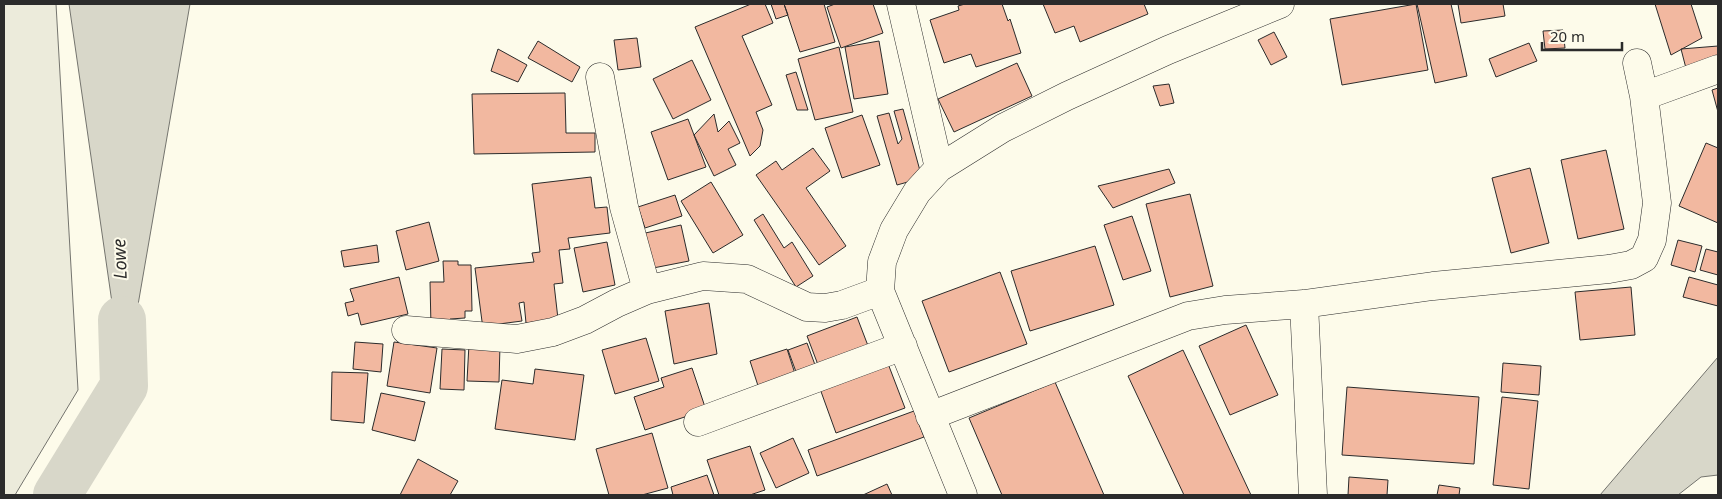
<svg xmlns="http://www.w3.org/2000/svg" width="1722" height="499" viewBox="0 0 1722 499" font-family="'Noto Sans',sans-serif">
	<style>
		.green { fill: #ecebdb; stroke: #74746e }
		.water { fill: #d8d7c9; stroke: #74746e }
		.lines { fill: none; stroke-linecap: round; stroke-linejoin: round }
		.river { stroke: #d8d7c9; stroke-width: 48 }
		.building { fill: #f2b8a0; stroke: #2b2b2b }
		.minor-casing { stroke: #2b2b2b; stroke-width: 29 }
		.minor { stroke: #fdfbea; stroke-width: 28 }
		.labels { text-anchor: middle; stroke-width: 4; stroke-linejoin: round; paint-order: stroke }
		.water-label { font-size: 18px; font-style: italic; fill: #2b2b2b; stroke: #fdfbea }
	</style>
	<rect width="100%" height="100%" fill="#fdfbea"/>
	<path class="green" d="M 4,4 L 56,4 L 78,390 L 15,495 L 4,495 Z"/>
	<path class="water" d="M 69,4 L 190,4 L 124,386 Z
		M 1718,357 L 1718,475 L 1701,477 L 1678,495 L 1600,495 Z"/>
	<g class="lines">
		<path class="river" d="M 57,495 L 124,386 L 122,320"/>
	</g>
	<path class="building" d="M 751,4 L 765,4 L 773,23 L 742,36 L 772,105 L 756,112 L 763,130 L 760,146 L 750,156 L 695,27 Z
		M 771,4 L 784,4 L 788,15 L 776,19 Z
		M 784,4 L 824,4 L 835,42 L 800,52 Z
		M 835,4 L 873,4 L 883,33 L 841,48 L 827,7 Z
		M 965,4 L 1002,4 L 1008,21 L 1010,19 L 1021,53 L 976,67 L 971,54 L 944,63 L 930,20 L 959,10 L 958,6 Z
		M 1043,4 L 1144,4 L 1148,14 L 1080,42 L 1074,26 L 1055,33 Z
		M 1416,4 L 1428,70 L 1342,85 L 1330,19 Z
		M 1417,4 L 1451,4 L 1467,76 L 1435,83 Z
		M 1458,4 L 1503,4 L 1505,16 L 1461,23 Z
		M 1655,4 L 1691,4 L 1702,38 L 1671,55 Z
		M 1563,30 L 1565,48 L 1545,49 L 1543,31 Z
		M 1274,32 L 1287,57 L 1271,65 L 1258,40 Z
		M 637,38 L 641,67 L 618,70 L 614,40 Z
		M 538,41 L 580,67 L 572,82 L 528,58 Z
		M 879,41 L 888,94 L 854,99 L 845,47 Z
		M 1529,43 L 1537,61 L 1496,77 L 1489,59 Z
		M 1718,46 L 1718,69 L 1688,76 L 1681,49 Z
		M 839,47 L 853,112 L 815,120 L 798,59 Z
		M 498,49 L 527,65 L 518,82 L 491,71 Z
		M 692,60 L 711,100 L 673,119 L 653,79 Z
		M 1017,63 L 1032,96 L 954,132 L 938,99 Z
		M 796,72 L 808,110 L 797,110 L 786,75 Z
		M 1169,84 L 1174,103 L 1160,106 L 1153,86 Z
		M 1718,88 L 1718,112 L 1712,90 Z
		M 565,93 L 566,133 L 595,133 L 595,152 L 474,154 L 472,94 Z
		M 903,109 L 922,178 L 897,185 L 877,116 L 889,113 L 898,144 L 902,139 L 894,111 Z
		M 714,114 L 718,132 L 729,121 L 740,143 L 728,149 L 736,165 L 714,176 L 694,135 Z
		M 862,115 L 880,165 L 842,178 L 825,128 Z
		M 688,119 L 706,167 L 668,180 L 651,132 Z
		M 1706,143 L 1718,148 L 1718,223 L 1679,206 Z
		M 813,148 L 830,171 L 806,188 L 846,246 L 819,265 L 756,175 L 776,161 L 782,170 Z
		M 1606,150 L 1624,229 L 1578,239 L 1561,160 Z
		M 1530,168 L 1549,243 L 1511,253 L 1492,178 Z
		M 1169,169 L 1175,183 L 1113,208 L 1098,186 Z
		M 591,177 L 595,208 L 607,207 L 610,233 L 568,238 L 570,249 L 559,250 L 563,283 L 554,284 L 558,319 L 526,323 L 524,302 L 519,303 L 522,321 L 499,324 L 500,326 L 483,329 L 475,268 L 534,262 L 532,253 L 540,252 L 532,184 Z
		M 711,182 L 743,235 L 713,253 L 681,201 Z
		M 1190,194 L 1213,286 L 1170,297 L 1146,204 Z
		M 675,195 L 682,216 L 645,228 L 638,207 Z
		M 763,214 L 784,248 L 792,242 L 813,276 L 796,287 L 754,220 Z
		M 1132,216 L 1151,271 L 1123,280 L 1104,225 Z
		M 429,222 L 439,261 L 406,270 L 396,231 Z
		M 681,225 L 689,261 L 648,269 L 641,234 Z
		M 1678,240 L 1702,246 L 1695,272 L 1671,265 Z
		M 607,242 L 615,285 L 583,292 L 574,248 Z
		M 377,245 L 379,262 L 344,267 L 341,251 Z
		M 1095,246 L 1114,305 L 1030,331 L 1011,271 Z
		M 1706,249 L 1718,252 L 1718,275 L 1700,270 Z
		M 443,261 L 458,261 L 458,265 L 471,265 L 472,311 L 465,311 L 465,318 L 450,319 L 450,327 L 431,327 L 430,282 L 444,282 Z
		M 1000,272 L 1027,344 L 949,372 L 922,301 Z
		M 399,277 L 408,314 L 361,325 L 358,313 L 348,316 L 345,303 L 354,301 L 350,289 Z
		M 1689,277 L 1718,285 L 1718,306 L 1683,297 Z
		M 1631,287 L 1635,335 L 1580,340 L 1575,292 Z
		M 709,303 L 717,354 L 674,364 L 665,311 Z
		M 857,317 L 870,351 L 820,370 L 807,336 Z
		M 1246,325 L 1278,395 L 1230,415 L 1199,346 Z
		M 646,338 L 659,381 L 615,394 L 602,350 Z
		M 355,342 L 383,344 L 381,372 L 353,369 Z
		M 394,342 L 437,348 L 430,393 L 387,386 Z
		M 807,343 L 818,373 L 799,380 L 788,350 Z
		M 469,344 L 500,345 L 499,382 L 467,381 Z
		M 442,349 L 465,350 L 464,390 L 440,389 Z
		M 787,349 L 798,383 L 761,395 L 750,361 Z
		M 1183,350 L 1251,495 L 1184,495 L 1128,376 Z
		M 887,361 L 905,408 L 836,433 L 819,386 Z
		M 1503,363 L 1541,366 L 1539,395 L 1501,392 Z
		M 692,368 L 706,410 L 645,430 L 634,397 L 664,387 L 661,378 Z
		M 535,369 L 584,375 L 575,440 L 495,429 L 502,380 L 533,384 Z
		M 332,372 L 368,373 L 364,423 L 331,420 Z
		M 1055,382 L 1104,495 L 1002,495 L 969,418 Z
		M 1347,387 L 1479,397 L 1474,464 L 1342,455 Z
		M 381,393 L 425,402 L 415,441 L 372,430 Z
		M 1502,397 L 1538,401 L 1529,489 L 1493,485 Z
		M 914,411 L 924,437 L 817,476 L 808,450 Z
		M 652,433 L 668,488 L 642,495 L 609,495 L 596,449 Z
		M 793,438 L 809,473 L 776,488 L 760,453 Z
		M 750,446 L 765,490 L 750,495 L 719,495 L 707,460 Z
		M 418,459 L 458,481 L 450,495 L 400,495 Z
		M 707,475 L 714,495 L 673,495 L 671,487 Z
		M 1349,477 L 1388,480 L 1387,495 L 1348,495 Z
		M 887,484 L 892,495 L 863,495 Z
		M 1439,485 L 1460,488 L 1459,495 L 1437,495 Z"/>
	<g class="lines">
		<defs>
			<path id="minor" d="M 901,4 L 939,168
				M 600,77 L 624,207 L 647,290
				M 1644,96 L 1718,69
				M 1304,304 L 1313,495
				M 406,330 L 517,339 L 553,332 L 585,320 L 617,303 L 647,290 L 703,276 L 747,279 L 807,307 L 825,308 L 842,305 L 880,291
				M 930,416 L 1188,316 L 1225,310 L 1304,304 L 1433,286 L 1609,269 L 1631,265 L 1644,258 L 1652,240 L 1657,203 L 1644,96 L 1637,63
				M 698,422 L 903,346
				M 963,495 L 880,291 L 882,262 L 894,230 L 917,192 L 939,168 L 1003,128 L 1067,96 L 1168,50 L 1280,4"/>
		</defs>
		<use href="#minor" class="minor-casing"/>
		<use href="#minor" class="minor"/>
	</g>
	<g class="labels">
		<g class="water-label">
			<text transform="translate(120 259) rotate(-92)" y="6">Lowe</text>
		</g>
	</g>
	<rect width="1722" height="499" fill="none" stroke="#2b2b2b" stroke-width="10"/>
	<path d="M1542 42v8h80v-8" fill="none" stroke="#2b2b2b" stroke-width="2.5"/>
	<text x="1550" y="42" font-size="15" fill="#2b2b2b" stroke="#fdfbea" stroke-width="4" paint-order="stroke">20 m</text>
</svg>
